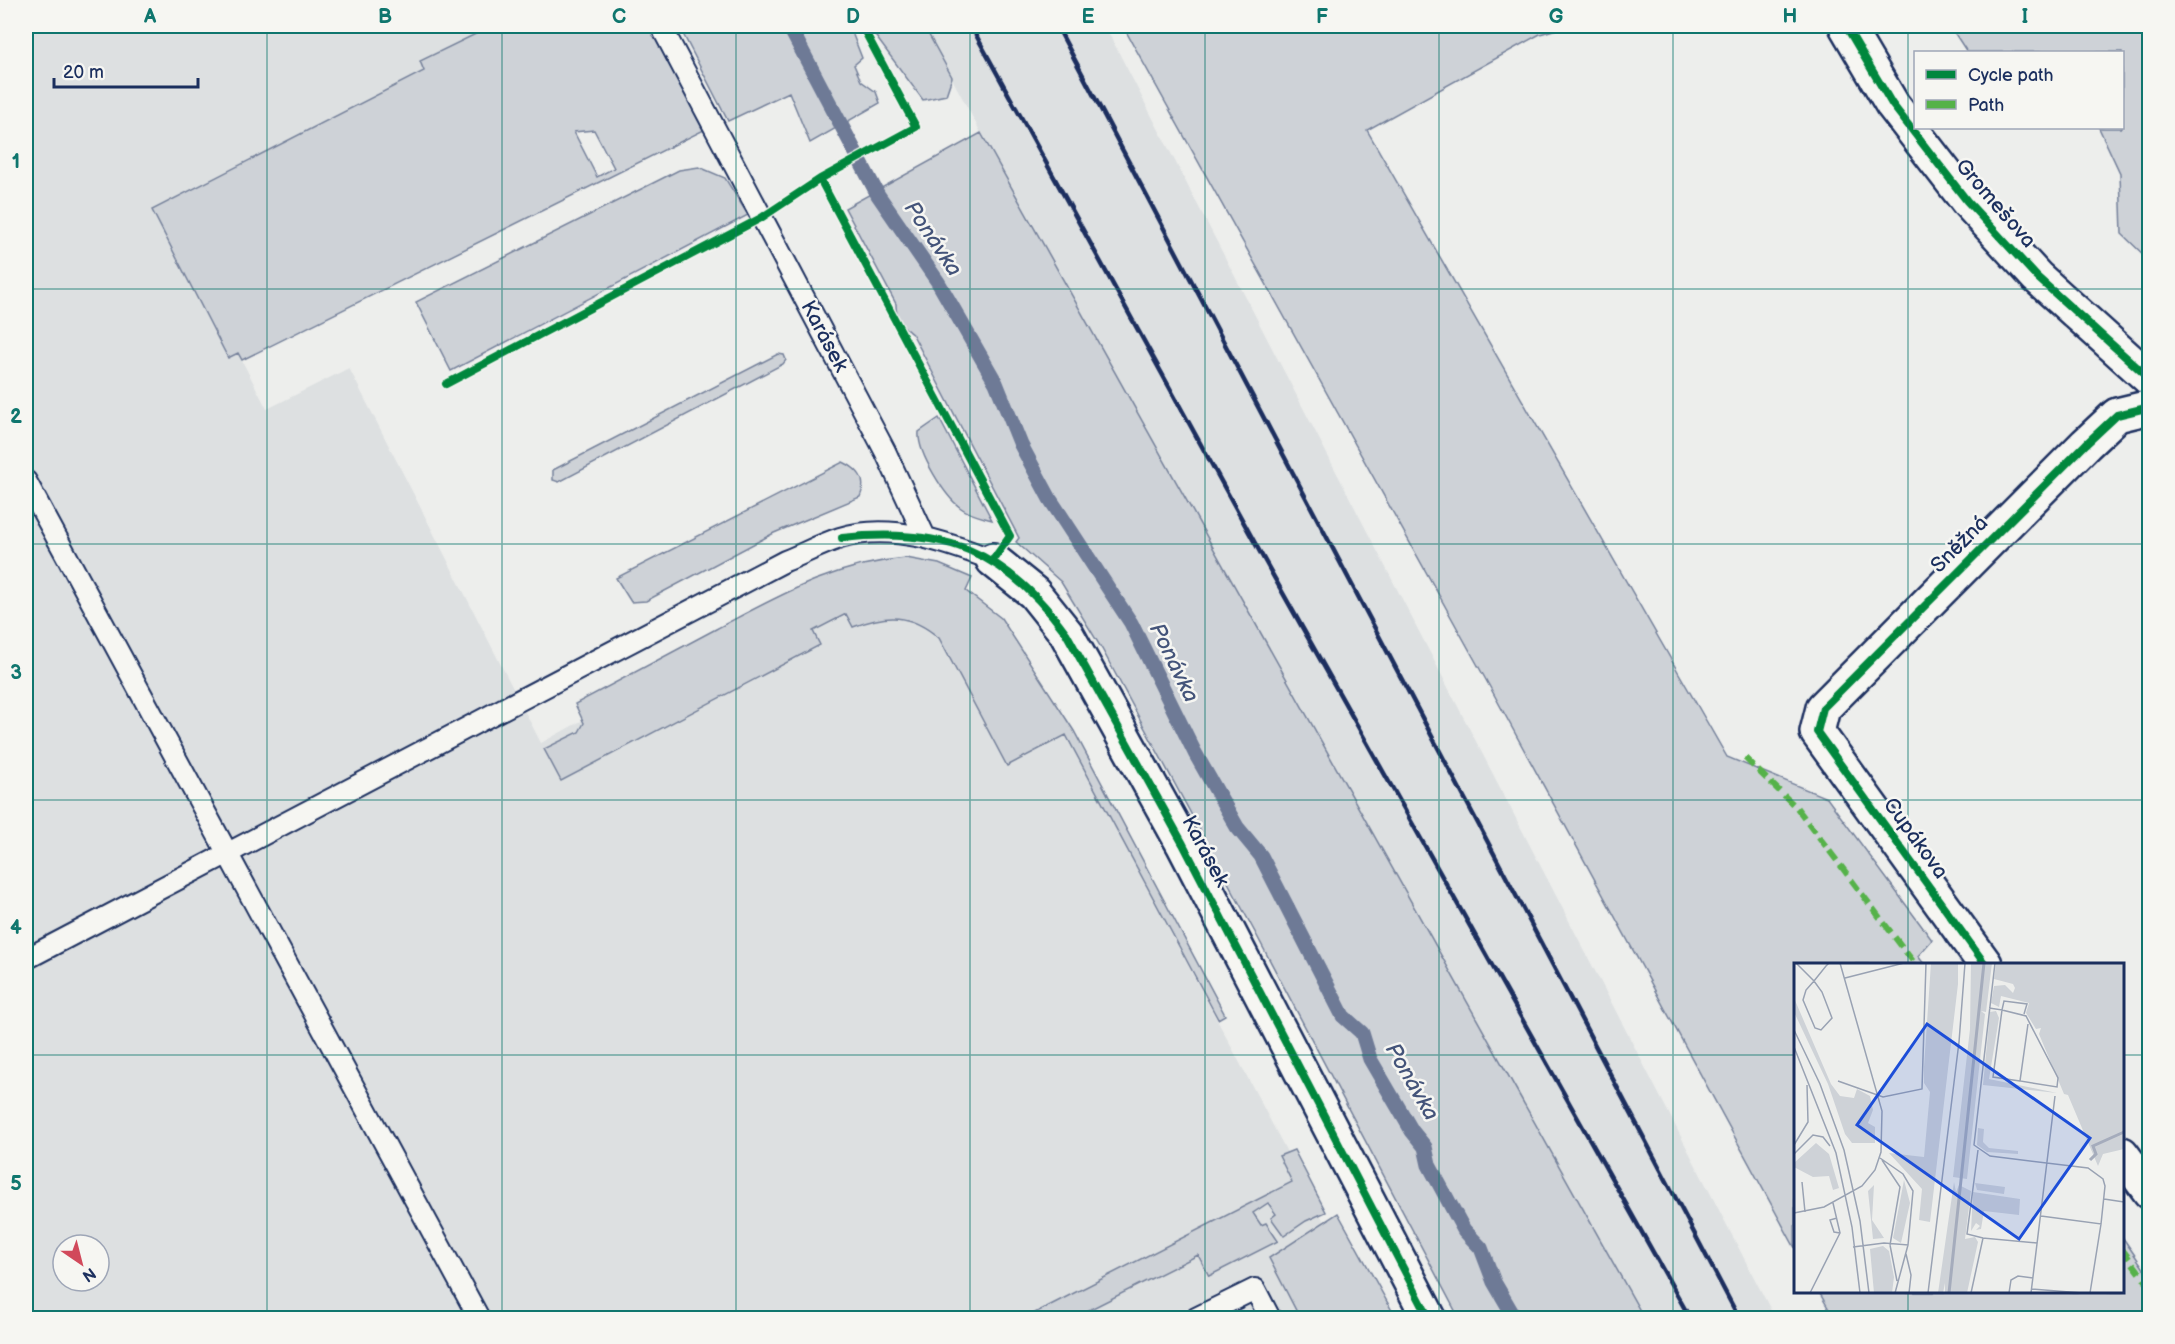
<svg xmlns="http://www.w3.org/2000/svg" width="2175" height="1344" viewBox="0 0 2175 1344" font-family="'Balsamiq Sans',sans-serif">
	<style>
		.built { fill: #dde0e1; fill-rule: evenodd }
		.green { fill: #ced2d7; stroke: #74809a; stroke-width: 1.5; fill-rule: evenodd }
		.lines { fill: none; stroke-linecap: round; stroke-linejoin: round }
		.stream { stroke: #6e7a96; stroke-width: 15 }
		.service-casing { stroke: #1b2f5e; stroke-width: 24 }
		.minor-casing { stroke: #1b2f5e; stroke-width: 38 }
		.tertiary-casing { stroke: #1b2f5e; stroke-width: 38 }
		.service { stroke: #f6f6f2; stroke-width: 20 }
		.minor { stroke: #f6f6f2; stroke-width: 33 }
		.tertiary { stroke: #f6f6f2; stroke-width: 33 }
		.rail { stroke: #1b2f5e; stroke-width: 4.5 }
		.quiet { stroke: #55b248; stroke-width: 6; stroke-dasharray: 12 6; stroke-linecap: butt }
		.cycleway-casing { stroke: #f6f6f2; stroke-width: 11 }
		.cycleway { stroke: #00873e; stroke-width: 8 }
		.grid { fill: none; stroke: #0f766e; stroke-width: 1.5; stroke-opacity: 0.55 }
		.labels { text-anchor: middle; stroke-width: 5; stroke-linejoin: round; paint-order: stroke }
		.street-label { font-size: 21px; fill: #1b2f5e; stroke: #f6f6f2 }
		.water-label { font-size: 22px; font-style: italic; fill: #44547a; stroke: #f6f6f2 }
		.inset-river { fill: none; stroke: #a5acbc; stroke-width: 3 }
		.inset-road { fill: none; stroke: #99a2b3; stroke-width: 1.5 }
		.view { fill: #1d4ed8; fill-opacity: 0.15; stroke: #1d4ed8; stroke-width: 3 }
		.inset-edge { fill: none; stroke: #1b2f5e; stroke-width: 3 }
		.neatline { fill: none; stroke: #0f766e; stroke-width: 2 }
		.grid-label { font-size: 20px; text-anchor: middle; font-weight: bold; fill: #0f766e }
	</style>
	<rect width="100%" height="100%" fill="#edeeec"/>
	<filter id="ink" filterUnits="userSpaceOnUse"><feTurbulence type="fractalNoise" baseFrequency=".0167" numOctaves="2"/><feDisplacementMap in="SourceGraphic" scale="12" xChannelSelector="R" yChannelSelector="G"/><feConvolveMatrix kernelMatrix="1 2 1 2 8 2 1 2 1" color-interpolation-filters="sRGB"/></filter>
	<g filter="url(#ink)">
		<path class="built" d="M 26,26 L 492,26 L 420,61 L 424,71 L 228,357 L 238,353 L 267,409 L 349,368 L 541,743 L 793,605 L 905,600 L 1066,735 L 1375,1318 L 26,1318 ZM 63,1245 L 99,1245 L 99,1281 L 63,1281 Z
			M 924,26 L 1105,26 L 1775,1318 L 1644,1318 L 981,133 Z"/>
		<path class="green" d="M 492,26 L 649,26 L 704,130 L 242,360 L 238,353 L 228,358 L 152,210 L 424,71 L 420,61 ZM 594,130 L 614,168 L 597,177 L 574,132 Z
			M 679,26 L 861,26 L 851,30 L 862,58 L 854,65 L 861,81 L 876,92 L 880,103 L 810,143 L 789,92 L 728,121 Z
			M 868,26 L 924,26 L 952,77 L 946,95 L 923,100 Z
			M 1123,26 L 1567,26 L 1540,34 L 1367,130 L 1727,757 L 1827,798 L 1932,940 L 1918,956 L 1924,964 L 1796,964 L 1795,1248 L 1491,689 Z
			M 1950,26 L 2149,26 L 2149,260 L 2122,234 L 2120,173 L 2099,128 L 2122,128 L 2122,52 L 1967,52 Z
			M 981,133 L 1644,1318 L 1459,1318 L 1257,936 L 1102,649 L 1061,582 L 1016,542 L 1019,538 L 913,335 C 901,326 896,319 896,304 L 845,208 Z
			M 699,167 L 725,178 L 748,215 L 451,371 L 416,302 L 679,170 Z
			M 778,354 L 784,355 L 786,360 L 783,364 L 559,482 L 553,480 L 553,470 Z
			M 939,418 L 992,520 C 982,517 970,515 961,508 C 945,497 917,452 919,432 Z
			M 843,462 C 858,469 868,479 860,497 L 774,533 L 646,601 L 631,602 L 616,578 Z
			M 906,558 L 939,564 L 972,578 L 966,591 L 1001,618 L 1074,731 L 1225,1015 L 1218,1019 L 1066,735 L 1007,766 L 939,638 C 910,613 887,614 853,627 L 846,614 L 813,631 L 820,645 L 561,781 L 544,749 L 579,732 L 584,723 L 575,704 C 622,679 669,654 716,629 C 779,596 833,564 906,558 Z
			M 1294,1150 L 1326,1212 L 1306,1221 L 1284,1236 L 1271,1218 L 1276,1214 L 1268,1203 L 1253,1213 L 1261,1225 L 1266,1223 L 1278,1241 L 1209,1276 L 1198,1255 L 1073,1318 L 1025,1318 L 1292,1182 L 1279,1156 Z
			M 1338,1213 L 1396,1318 L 1300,1318 L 1269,1258 Z
			M 2123,1238 L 2149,1276 L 2149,1318 L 1834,1318 L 1819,1292 L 2122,1292 Z"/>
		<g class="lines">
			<path class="stream" d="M 789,26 L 878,195 L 938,282 L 996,383 L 1021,445 L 1050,499 L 1131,623 L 1195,753 L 1237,827 L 1261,856 L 1343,1016 L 1362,1033 L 1370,1059 L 1412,1131 L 1425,1147 L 1429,1165 L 1464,1230 L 1481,1248 L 1494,1282 L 1515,1318"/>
			<defs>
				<path id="service" d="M 661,26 L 885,451 L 925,537
					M 26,481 L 479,1318
					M 26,959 L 785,561 C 803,554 821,544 840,538 C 891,522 946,542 993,560
					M 1196,1318 L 1255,1289 L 1270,1318"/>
				<path id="minor" d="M 993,560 L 1034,593 L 1066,633 L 1183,844 L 1429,1318
					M 1985,964 L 1817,732 L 1823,708 L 2086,444 L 2117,415 L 2150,407
					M 2122,1154 L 2150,1192"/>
				<path id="tertiary" d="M 1846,26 L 1892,104 L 1967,201 L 2037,277 L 2150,379"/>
			</defs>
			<use href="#service" class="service-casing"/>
			<use href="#minor" class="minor-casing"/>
			<use href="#tertiary" class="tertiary-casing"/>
			<use href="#service" class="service"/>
			<use href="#minor" class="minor"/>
			<use href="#tertiary" class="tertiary"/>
			<path class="rail" d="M 971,26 L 1261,554 L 1690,1318
				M 1057,26 L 1739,1318"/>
			<path class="quiet" d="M 1745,758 L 1797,808 L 1915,964
				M 2122,1249 L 2150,1286"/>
			<defs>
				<path id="cycleway" d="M 1846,26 L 1892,104 L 1967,201 L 2037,277 L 2150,379
					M 820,179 L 1010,536 L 993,560
					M 446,384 L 761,218 L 820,179 L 916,127 L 862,26
					M 842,538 C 944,527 1005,550 1066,633 L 1183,844 L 1429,1318
					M 1985,964 L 1817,732 L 1823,708 L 2086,444 L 2117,415 L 2150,407"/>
			</defs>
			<use href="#cycleway" class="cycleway-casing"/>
			<use href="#cycleway" class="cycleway"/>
		</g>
	</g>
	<path class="grid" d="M 267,26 L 267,1318M 502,26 L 502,1318M 736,26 L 736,1318M 970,26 L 970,1318M 1205,26 L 1205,1318M 1439,26 L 1439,1318M 1673,26 L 1673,1318M 1908,26 L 1908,964M 26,289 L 2150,289M 26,544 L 2150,544M 26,800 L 2150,800M 26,1055 L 1796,1055M 2122,1055 L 2150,1055M 1908,1292 L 1908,1318"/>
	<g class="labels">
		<g class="street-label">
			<text transform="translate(1996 203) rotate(49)" y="7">Gromešova</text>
			<text transform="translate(825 336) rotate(62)" y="7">Karásek</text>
			<text transform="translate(1959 544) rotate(-45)" y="7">Sněžná</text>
			<text transform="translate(1916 838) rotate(54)" y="7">Cupákova</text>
			<text transform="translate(1206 851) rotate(62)" y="7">Karásek</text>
		</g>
		<g class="water-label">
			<text transform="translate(934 238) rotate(56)" y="8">Ponávka</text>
			<text transform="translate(1175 662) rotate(64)" y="8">Ponávka</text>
			<text transform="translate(1413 1081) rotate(60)" y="8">Ponávka</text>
		</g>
	</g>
	<g transform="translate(1794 963)">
		<rect width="330" height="330" fill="#edeeec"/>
		<path d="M 137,0 L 164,0 L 164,21 L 136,259 L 125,257 L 128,226 L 95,190 L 130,194 L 136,129 L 130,120 L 130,104 ZM 177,0 L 198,0 L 192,49 L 187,48 L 191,51 L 173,216 L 159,214 L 176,66 ZM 202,0 L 330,0 L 330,186 L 309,191 L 304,203 L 274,132 L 270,131 L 245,71 L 247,65 L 242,66 L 232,50 L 235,40 L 207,33 L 205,44 L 197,40 L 200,23 L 211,22 L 219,30 L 221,25 L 219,21 L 200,16 ZM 0,35 L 37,121 L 46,133 L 60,135 L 63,126 L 76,133 L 79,147 L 74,160 L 81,164 L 81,180 L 58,180 L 51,171 L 34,121 L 0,49 ZM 202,48 L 205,55 L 195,116 L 263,130 L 189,122 L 196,49 ZM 184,165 L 190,166 L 189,179 L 195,185 L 224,188 L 224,191 L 193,189 L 183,182 ZM 22,180 L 35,191 L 45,225 L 39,227 L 35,213 L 19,214 L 0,204 L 0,200 ZM 110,217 L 116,240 L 107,280 L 99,275 ZM 160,219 L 162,229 L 165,222 L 177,228 L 171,276 L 181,274 L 184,279 L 173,330 L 151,330 L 151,320 L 149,330 L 144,330 ZM 181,220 L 211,224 L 210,231 L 183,227 ZM 80,222 L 78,257 L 90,275 L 79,276 L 74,228 ZM 179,229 L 226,236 L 225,252 L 190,248 L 187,266 L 182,267 L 186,263 L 182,260 L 177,268 ZM 89,283 L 95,288 L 100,314 L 98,330 L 80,330 L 76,286 Z" fill="#ced2d7"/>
		<path class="inset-river" d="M 296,197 L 302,191 L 299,183 L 330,169M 155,330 L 190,0"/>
		<path class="inset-road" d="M 2,0 L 20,18 L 28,29 L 38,55 L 27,67 L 21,65 L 9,37 L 12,27 L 20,18 L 32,3 L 35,0M 201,0 L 180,182 L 196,193 L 294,205 L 309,216 L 311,223 L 307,261 L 247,253M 51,15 L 110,0M 195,45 L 208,47 L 210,38 L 233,41 L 230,51M 0,67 L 26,121 L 50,187 L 66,258 L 75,330M 0,84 L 42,190 L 58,264 L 66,330M 44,118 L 89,134 L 128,126 L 132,0M 226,118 L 199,114 L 208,47 L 232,53 L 264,115 L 263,124 L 226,118 L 234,61M 0,182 L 14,159 L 13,122M 184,187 L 173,271 L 189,275M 0,191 L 19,172 L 29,174 L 36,183M 88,197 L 106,224 L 96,282M 8,219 L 11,249M 310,236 L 330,239M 0,250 L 30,244 L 68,223 L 81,207 L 87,189 L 88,148 L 46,0M 43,255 L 36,257 L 40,269 L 46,270M 96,282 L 103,318M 59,284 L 90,280 L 114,282 L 119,228 L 109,211 L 86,195M 112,291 L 117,312 L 115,330M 237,326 L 288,330M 16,330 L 46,270 L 39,240M 101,330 L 114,282M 134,330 L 165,79 L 171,0M 177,330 L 189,275 L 243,280M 215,330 L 217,317 L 224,313 L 239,315M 237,330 L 261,133M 296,330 L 307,261"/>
		<path class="view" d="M 133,61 L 296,175 L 225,276 L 63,162 Z"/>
		<rect width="330" height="330" class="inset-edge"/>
	</g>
	<rect width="2175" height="1344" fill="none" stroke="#f6f6f2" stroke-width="66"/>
	<rect x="1914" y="51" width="210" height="78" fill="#f6f6f2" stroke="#9ea6b7" stroke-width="1.5"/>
	<rect x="1926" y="70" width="30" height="9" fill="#00873e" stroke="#9ea6b7" stroke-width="1.5"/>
	<text x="1968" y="81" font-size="18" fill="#1b2f5e">Cycle path</text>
	<rect x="1926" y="100" width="30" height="9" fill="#55b248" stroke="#9ea6b7" stroke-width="1.5"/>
	<text x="1968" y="111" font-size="18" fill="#1b2f5e">Path</text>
	<g transform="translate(81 1263) rotate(145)"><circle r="28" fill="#f6f6f2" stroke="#9ea6b7" stroke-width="1.5"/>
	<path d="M0-4.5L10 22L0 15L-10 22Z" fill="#d1495b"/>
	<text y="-9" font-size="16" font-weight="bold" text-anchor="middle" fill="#1b2f5e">N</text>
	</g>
	<path d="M54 78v9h144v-9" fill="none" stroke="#1b2f5e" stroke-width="3"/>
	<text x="63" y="78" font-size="18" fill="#1b2f5e" stroke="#f6f6f2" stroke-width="4.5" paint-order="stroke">20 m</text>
	<rect x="33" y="33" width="2109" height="1278" class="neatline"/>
	<g class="grid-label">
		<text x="150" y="23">A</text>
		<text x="385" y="23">B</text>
		<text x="619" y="23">C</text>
		<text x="853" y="23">D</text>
		<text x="1088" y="23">E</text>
		<text x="1322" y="23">F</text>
		<text x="1556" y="23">G</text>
		<text x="1790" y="23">H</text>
		<text x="2025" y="23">I</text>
		<text x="16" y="168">1</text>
		<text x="16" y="423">2</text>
		<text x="16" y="679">3</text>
		<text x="16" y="934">4</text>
		<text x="16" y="1190">5</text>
	</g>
</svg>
